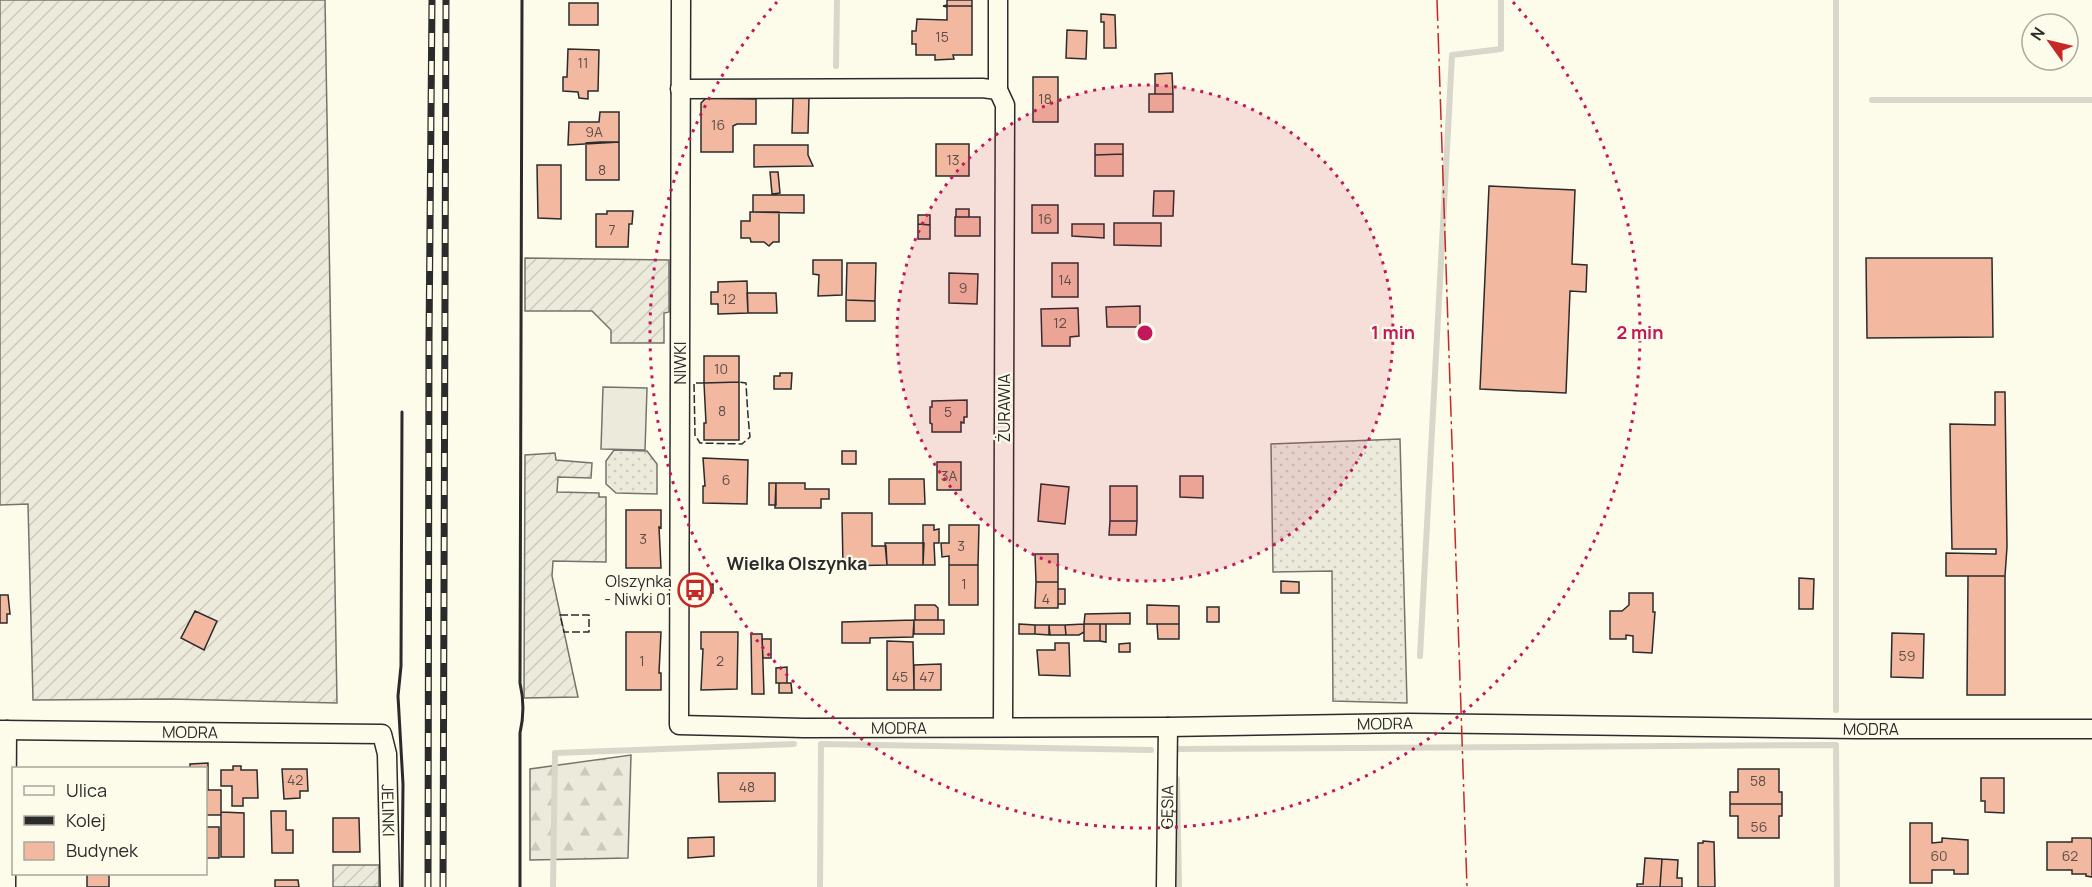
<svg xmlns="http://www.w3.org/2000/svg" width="2092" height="887" viewBox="0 0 2092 887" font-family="Manrope,sans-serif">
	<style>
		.grass { fill: url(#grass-dots); stroke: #74746e; stroke-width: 1.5 }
		.forest { fill: url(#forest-firs); stroke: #74746e; stroke-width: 1.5 }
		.garden { fill: url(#garden-furrows); stroke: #74746e; stroke-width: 1.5 }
		.pitch { fill: #ecebdb; stroke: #74746e; stroke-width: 1.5 }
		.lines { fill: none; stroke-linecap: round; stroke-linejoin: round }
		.stream { stroke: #d8d7c9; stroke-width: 6 }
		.building { fill: #f2b8a0; stroke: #2b2b2b; stroke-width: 1.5 }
		.street-casing { stroke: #2b2b2b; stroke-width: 21 }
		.street { stroke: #fdfbea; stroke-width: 18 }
		.rail-casing { stroke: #2b2b2b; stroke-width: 7 }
		.rail { stroke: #fdfbea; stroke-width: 4.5; stroke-dasharray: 14; stroke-linecap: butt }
		.fence { stroke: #2b2b2b; stroke-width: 1.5; stroke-dasharray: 8 3; stroke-linecap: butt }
		.wall { stroke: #2b2b2b; stroke-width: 3 }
		.power { stroke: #c62828; stroke-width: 1.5; stroke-dasharray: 21 4.5 3 4.5; stroke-linecap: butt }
		.ring { fill: none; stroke: #c2185b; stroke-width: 3; stroke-dasharray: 3 6 }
		.labels { text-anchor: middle; stroke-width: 4.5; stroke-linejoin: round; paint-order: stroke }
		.number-label { font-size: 14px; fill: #5d4e48 }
		.street-label { font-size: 16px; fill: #2b2b2b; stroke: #fdfbea }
		.poi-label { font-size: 16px; fill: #2b2b2b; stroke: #fdfbea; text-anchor: end }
		.neighbourhood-label { font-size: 18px; font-weight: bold; fill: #2b2b2b; stroke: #fdfbea }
		.centre { fill: #c2185b; stroke: #fdfbea; stroke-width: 3 }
		.ring-label { font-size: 18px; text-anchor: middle; font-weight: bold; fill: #c2185b; stroke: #fdfbea; stroke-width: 4.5; stroke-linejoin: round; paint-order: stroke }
	</style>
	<defs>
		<pattern id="grass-dots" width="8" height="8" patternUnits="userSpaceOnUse" patternTransform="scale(1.5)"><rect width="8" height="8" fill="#ecebdb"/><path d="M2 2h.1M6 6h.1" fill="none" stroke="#cbcabc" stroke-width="1.8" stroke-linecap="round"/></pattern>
		<pattern id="forest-firs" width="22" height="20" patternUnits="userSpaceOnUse" patternTransform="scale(1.5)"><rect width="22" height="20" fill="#ecebdb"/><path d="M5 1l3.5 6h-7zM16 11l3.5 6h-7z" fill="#cbcabc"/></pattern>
		<pattern id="garden-furrows" width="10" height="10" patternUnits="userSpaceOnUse" patternTransform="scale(1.5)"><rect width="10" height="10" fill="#ecebdb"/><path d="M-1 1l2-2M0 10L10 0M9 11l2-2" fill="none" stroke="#cbcabc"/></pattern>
	</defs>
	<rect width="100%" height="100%" fill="#fdfbea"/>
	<path class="grass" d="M 1400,439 L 1407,703 L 1333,701 L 1332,571 L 1273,572 L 1271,444 Z
		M 614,450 L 647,451 L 657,464 L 657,494 L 616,493 L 606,484 L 606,461 Z"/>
	<path class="forest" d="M 631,755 L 628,858 L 530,860 L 530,769 Z"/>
	<path class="garden" d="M 0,0 L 325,0 L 337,703 L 170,699 L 33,700 L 28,504 L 0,505 Z
		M 525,258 L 669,260 L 669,312 L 664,313 L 664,343 L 611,343 L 611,330 L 592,311 L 525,311 Z
		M 555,453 L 556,460 L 592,463 L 591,478 L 558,477 L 557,492 L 599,493 L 599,497 L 606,497 L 606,562 L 553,561 L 552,576 L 578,697 L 524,698 L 525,455 Z
		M 333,865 L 379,865 L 379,887 L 333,887 Z"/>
	<path class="pitch" d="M 603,387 L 647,388 L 645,450 L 601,449 Z"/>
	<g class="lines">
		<path class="stream" d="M 1836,0 L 1836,710
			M 836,66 L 837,0
			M 1872,100 L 2092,100
			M 1420,656 L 1452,55 L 1501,49 L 1501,0
			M 1178,749 L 1836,745 L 1837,887
			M 1177,779 L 1179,887
			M 553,887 L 555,753 L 794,744
			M 820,887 L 821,744 L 1151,750"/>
	</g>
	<path class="building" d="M 947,0 L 972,0 L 972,6 L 943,6 L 947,5 Z
		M 569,3 L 598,3 L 598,25 L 569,25 Z
		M 943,6 L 972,6 L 972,55 L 953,55 L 954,59 L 935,60 L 935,55 L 916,55 L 916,44 L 912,44 L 912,31 L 916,31 L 917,19 L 947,20 L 947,7 Z
		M 1101,14 L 1115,15 L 1116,48 L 1104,48 L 1104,22 L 1101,22 Z
		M 1067,30 L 1087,31 L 1086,59 L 1066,58 Z
		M 568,49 L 599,50 L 598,91 L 588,91 L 588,99 L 579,98 L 578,92 L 563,91 L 563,77 L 567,77 Z
		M 1172,73 L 1173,94 L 1155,94 L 1155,74 Z
		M 1033,77 L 1058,77 L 1058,122 L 1033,122 Z
		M 1149,94 L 1173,94 L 1173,112 L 1149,112 Z
		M 706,98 L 756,99 L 756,124 L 737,124 L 733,126 L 733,152 L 701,152 L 701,103 Z
		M 793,98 L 809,98 L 808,133 L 792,133 Z
		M 600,112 L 619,112 L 619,142 L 568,145 L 569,122 L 599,122 Z
		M 600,142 L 619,142 L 619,180 L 586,180 L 586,143 Z
		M 936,144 L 969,144 L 969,176 L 936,176 Z
		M 1095,144 L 1123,144 L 1123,154 L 1095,155 Z
		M 754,145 L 808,145 L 808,155 L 813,166 L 754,167 Z
		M 1123,154 L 1123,176 L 1095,176 L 1095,155 Z
		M 537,165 L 561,165 L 561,219 L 538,218 Z
		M 770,172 L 778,172 L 780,193 L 772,194 Z
		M 1489,186 L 1575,190 L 1572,264 L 1587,265 L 1586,292 L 1570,291 L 1566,393 L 1480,389 Z
		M 1154,191 L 1174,191 L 1173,216 L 1153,216 Z
		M 753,195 L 804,195 L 804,213 L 753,212 Z
		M 1032,205 L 1058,205 L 1058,233 L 1032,233 Z
		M 956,209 L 969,209 L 969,217 L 956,217 Z
		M 607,211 L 633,211 L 632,224 L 629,224 L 628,247 L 596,247 L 596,214 L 607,214 Z
		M 750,212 L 779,212 L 779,242 L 773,242 L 769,246 L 764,242 L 751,242 L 750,238 L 741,238 L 741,221 L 750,221 Z
		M 918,215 L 930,215 L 930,225 L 918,224 Z
		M 955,217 L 980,217 L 980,236 L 955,236 Z
		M 1114,223 L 1161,223 L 1161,246 L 1114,245 Z
		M 918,224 L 930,225 L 930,239 L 918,239 Z
		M 1072,224 L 1104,224 L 1104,238 L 1072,236 Z
		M 1866,258 L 1992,258 L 1993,337 L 1867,338 Z
		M 813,260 L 842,260 L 842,295 L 818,296 L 819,275 L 813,274 Z
		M 847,263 L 876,263 L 875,301 L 846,300 Z
		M 1052,263 L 1078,263 L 1078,297 L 1052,297 Z
		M 949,273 L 978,274 L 977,304 L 949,303 Z
		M 747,281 L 748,313 L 718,314 L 718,304 L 711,304 L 711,292 L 718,292 L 718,282 Z
		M 747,293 L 776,293 L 777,313 L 748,313 Z
		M 846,300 L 875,301 L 875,321 L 846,321 Z
		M 1140,306 L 1140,327 L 1107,327 L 1106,307 Z
		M 1078,308 L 1079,336 L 1070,337 L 1070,346 L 1042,346 L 1041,309 Z
		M 704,356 L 739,356 L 739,382 L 704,383 Z
		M 780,373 L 792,373 L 791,389 L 774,389 L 774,376 L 780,376 Z
		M 739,382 L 739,440 L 704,440 L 704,423 L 706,423 L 704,383 Z
		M 1995,392 L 2005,392 L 2007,547 L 2005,576 L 1946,576 L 1946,553 L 1996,554 L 1996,549 L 1952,549 L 1951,498 L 1950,424 L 1995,425 Z
		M 967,400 L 967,417 L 964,417 L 964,423 L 961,422 L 961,432 L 932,432 L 932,424 L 930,423 L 930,407 L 932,407 L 932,401 Z
		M 842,451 L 856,451 L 856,464 L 842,464 Z
		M 703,458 L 748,460 L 747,504 L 703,503 L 703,486 L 705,486 Z
		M 937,462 L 961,462 L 961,490 L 937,490 Z
		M 1180,476 L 1203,476 L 1203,498 L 1180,497 Z
		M 889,479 L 924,479 L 925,504 L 889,504 Z
		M 769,483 L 776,483 L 776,505 L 769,505 Z
		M 776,483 L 805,483 L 805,489 L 829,489 L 829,499 L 821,499 L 821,508 L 775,508 Z
		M 1041,484 L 1069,487 L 1065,524 L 1038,521 Z
		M 1110,486 L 1137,486 L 1137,521 L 1110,521 Z
		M 626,510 L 661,510 L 661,528 L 659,527 L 661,568 L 626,568 Z
		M 842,513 L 872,513 L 872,546 L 886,546 L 887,565 L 843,566 Z
		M 1110,521 L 1137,521 L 1136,535 L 1109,535 Z
		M 923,525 L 934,525 L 934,530 L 939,529 L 939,543 L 934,543 L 935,565 L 923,565 Z
		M 949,525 L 979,525 L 978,565 L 949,565 L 949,556 L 942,557 L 941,543 L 949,543 Z
		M 885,543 L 924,543 L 923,565 L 887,565 Z
		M 1035,554 L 1058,554 L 1058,582 L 1036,582 Z
		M 949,565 L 978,565 L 978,605 L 949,605 Z
		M 1968,576 L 2005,576 L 2005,695 L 1967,695 Z
		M 1799,578 L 1814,579 L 1813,609 L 1799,609 Z
		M 1281,581 L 1299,582 L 1299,593 L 1281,593 Z
		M 1036,582 L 1058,582 L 1058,608 L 1035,608 Z
		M 713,584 L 713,593 L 701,593 L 701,585 Z
		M 1058,589 L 1065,589 L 1065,604 L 1058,604 Z
		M 1629,593 L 1653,593 L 1653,612 L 1655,612 L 1652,653 L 1633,652 L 1633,636 L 1626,635 L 1626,639 L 1610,639 L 1610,611 L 1622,611 L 1629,605 Z
		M 0,595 L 8,595 L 10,614 L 7,614 L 7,623 L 0,623 Z
		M 915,605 L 935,605 L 938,608 L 938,620 L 915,620 Z
		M 1147,605 L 1179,606 L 1179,624 L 1147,624 Z
		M 1207,607 L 1219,607 L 1219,622 L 1207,622 Z
		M 195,611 L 217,621 L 204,650 L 181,638 Z
		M 1130,613 L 1130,624 L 1084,624 L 1085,614 Z
		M 914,620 L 944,620 L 944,634 L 914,634 Z
		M 914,620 L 913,637 L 870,638 L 870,643 L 842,643 L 842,622 Z
		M 1019,624 L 1035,625 L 1035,634 L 1019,634 Z
		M 1084,624 L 1100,624 L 1100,641 L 1084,641 Z
		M 1084,624 L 1084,632 L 1079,635 L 1066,635 L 1065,625 Z
		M 1100,624 L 1106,624 L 1106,642 L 1100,641 Z
		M 1157,624 L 1179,624 L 1179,639 L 1158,639 Z
		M 1035,625 L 1049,625 L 1049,635 L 1035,634 Z
		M 1049,625 L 1065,625 L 1066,635 L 1050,635 Z
		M 626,632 L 661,632 L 659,673 L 661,673 L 661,690 L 626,690 Z
		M 701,632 L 738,632 L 737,689 L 701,690 L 703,649 L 701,649 Z
		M 1892,633 L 1924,634 L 1923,678 L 1891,677 Z
		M 751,634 L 762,634 L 764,694 L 752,694 Z
		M 762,639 L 771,639 L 771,658 L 763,658 Z
		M 887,641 L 913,642 L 914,690 L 887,690 Z
		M 1055,643 L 1069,643 L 1070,676 L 1039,675 L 1037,650 L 1055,650 Z
		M 1130,643 L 1130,652 L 1119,652 L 1119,644 Z
		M 941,664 L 941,690 L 914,690 L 914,665 Z
		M 787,667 L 787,683 L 776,683 L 776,668 Z
		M 779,683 L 791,683 L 792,693 L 779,693 Z
		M 208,763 L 208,790 L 221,790 L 221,815 L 206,815 L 206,768 L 190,768 L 190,764 Z
		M 233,766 L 241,766 L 241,770 L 257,770 L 258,798 L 243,798 L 243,806 L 232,806 L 232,786 L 221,786 L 221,770 L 233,770 Z
		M 282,769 L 307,769 L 308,791 L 300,791 L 300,798 L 284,799 Z
		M 1738,769 L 1779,769 L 1779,792 L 1782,792 L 1782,804 L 1730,804 L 1730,792 L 1738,792 Z
		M 718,773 L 775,773 L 775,801 L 719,802 Z
		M 1981,778 L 2004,778 L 2004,813 L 1985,812 L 1985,801 L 1981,801 Z
		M 1730,804 L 1782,804 L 1782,816 L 1779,816 L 1779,838 L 1738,838 L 1738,816 L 1730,816 Z
		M 271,811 L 286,811 L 286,830 L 293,830 L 293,853 L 272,853 Z
		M 221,812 L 244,813 L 244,857 L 221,857 Z
		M 333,818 L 359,818 L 360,852 L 333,852 Z
		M 1910,823 L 1932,823 L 1932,843 L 1942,842 L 1942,838 L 1968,840 L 1968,874 L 1954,874 L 1954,870 L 1932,870 L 1932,883 L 1910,883 Z
		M 206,827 L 219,827 L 219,858 L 206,858 Z
		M 714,837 L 714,856 L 688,858 L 688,838 Z
		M 2072,838 L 2091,838 L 2092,840 L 2092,877 L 2086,876 L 2086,874 L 2072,874 L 2072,870 L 2047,870 L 2047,842 L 2072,842 Z
		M 1703,841 L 1714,842 L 1715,887 L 1698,887 L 1698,843 L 1703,843 Z
		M 1645,858 L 1662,859 L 1660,887 L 1637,887 L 1637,884 L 1643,884 Z
		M 1662,859 L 1678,860 L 1677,878 L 1682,878 L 1682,887 L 1660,887 Z
		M 87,874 L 109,874 L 109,887 L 87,887 Z
		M 275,880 L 298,880 L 299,887 L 275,887 Z"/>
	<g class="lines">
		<defs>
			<g id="street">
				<path id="s1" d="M 681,0 L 679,725 L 804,728 L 1168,727 L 1408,723 L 1857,729 L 2092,729"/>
				<path d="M 998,0 L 998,90 L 1005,105 L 1003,727"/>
				<path d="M 680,89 L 982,88 L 998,90"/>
				<path id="s2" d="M 0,730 L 382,734 L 387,754 L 390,887"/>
				<path d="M 6,887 L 7,730"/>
				<path id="s3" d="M 1166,887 L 1168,727"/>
			</g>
		</defs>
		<use href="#street" class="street-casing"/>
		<use href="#street" class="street"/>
		<defs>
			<path id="rail" d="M 428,887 L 429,341 L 432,0
				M 443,887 L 446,0"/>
		</defs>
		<use href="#rail" class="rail-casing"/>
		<use href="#rail" class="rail"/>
		<path class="fence" d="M 704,383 L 694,383 L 695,435 L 700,443 L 742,444 L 750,437 C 748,419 747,401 746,383 L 739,382
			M 560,615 L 589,615 L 589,632 L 564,632 Z"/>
		<path class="wall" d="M 402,412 L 401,666 L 398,696 L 403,784 L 402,887
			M 520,887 L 520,733 C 524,716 524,700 520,683 L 522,0"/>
		<path class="power" d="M 1437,0 L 1467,887"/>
	</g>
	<circle cx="1145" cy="333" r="248" fill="#c2185b" fill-opacity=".12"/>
	<g class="ring">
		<circle cx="1145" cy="333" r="248"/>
		<path d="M1513 2A495 495 0 1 1 777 2"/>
	</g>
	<defs>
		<symbol id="bus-ring" viewBox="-11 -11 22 22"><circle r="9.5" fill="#fdfbea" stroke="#c62828" stroke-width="1.5"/><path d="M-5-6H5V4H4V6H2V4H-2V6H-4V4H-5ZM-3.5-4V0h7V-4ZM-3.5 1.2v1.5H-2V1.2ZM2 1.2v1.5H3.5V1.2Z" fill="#c62828"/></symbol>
	</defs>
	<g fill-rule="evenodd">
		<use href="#bus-ring" x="676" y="571" width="38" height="38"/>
	</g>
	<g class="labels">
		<g class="number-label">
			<text x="942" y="42">15</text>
			<text x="583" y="68">11</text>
			<text x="1045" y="104">18</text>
			<text x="718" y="130">16</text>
			<text x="594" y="137">9A</text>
			<text x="953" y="165">13</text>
			<text x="602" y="175">8</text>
			<text x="1045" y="224">16</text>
			<text x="612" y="235">7</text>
			<text x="1065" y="285">14</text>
			<text x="963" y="293">9</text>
			<text x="729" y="304">12</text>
			<text x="1060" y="328">12</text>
			<text x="721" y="374">10</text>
			<text x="722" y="416">8</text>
			<text x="948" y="417">5</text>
			<text x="949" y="481">3A</text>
			<text x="726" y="485">6</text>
			<text x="643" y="544">3</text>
			<text x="961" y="551">3</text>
			<text x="964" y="589">1</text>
			<text x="1046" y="604">4</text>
			<text x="1907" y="661">59</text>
			<text x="642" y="666">1</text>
			<text x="720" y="666">2</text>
			<text x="900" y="682">45</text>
			<text x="927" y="682">47</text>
			<text x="295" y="785">42</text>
			<text x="1758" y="786">58</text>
			<text x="747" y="792">48</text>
			<text x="1759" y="832">56</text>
			<text x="1939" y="861">60</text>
			<text x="2070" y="861">62</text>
		</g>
		<g class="street-label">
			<text transform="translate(680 363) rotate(-90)" y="6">NIWKI</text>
			<text transform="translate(1004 408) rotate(-90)" y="6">ŻURAWIA</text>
			<text dy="6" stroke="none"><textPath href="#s1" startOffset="1431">MODRA</textPath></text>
			<text dy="6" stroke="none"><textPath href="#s1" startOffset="945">MODRA</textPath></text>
			<text dy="6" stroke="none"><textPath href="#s1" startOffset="1917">MODRA</textPath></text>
			<text dy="6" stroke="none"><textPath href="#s2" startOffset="190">MODRA</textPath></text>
			<text dy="6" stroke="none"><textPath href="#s3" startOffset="80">GĘSIA</textPath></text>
			<text dy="6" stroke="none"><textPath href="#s2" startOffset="459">JELINKI</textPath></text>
		</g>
		<g class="poi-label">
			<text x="672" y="587">Olszynka<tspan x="672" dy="18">- Niwki 01</tspan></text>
		</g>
		<g class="neighbourhood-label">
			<text x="797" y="570">Wielka Olszynka</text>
		</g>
	</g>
	<circle cx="1145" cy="333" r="9" class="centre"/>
	<g class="ring-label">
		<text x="1393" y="339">1 min</text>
		<text x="1640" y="339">2 min</text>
	</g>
	<rect x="12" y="767" width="195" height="108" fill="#fdfbea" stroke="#a9a89e" stroke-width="1.5"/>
	<rect x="24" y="786" width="30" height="9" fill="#fdfbea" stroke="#a9a89e" stroke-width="1.5"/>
	<text x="66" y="797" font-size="18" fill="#2b2b2b">Ulica</text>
	<rect x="24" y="816" width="30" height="9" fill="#2b2b2b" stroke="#a9a89e" stroke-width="1.5"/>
	<text x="66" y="827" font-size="18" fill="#2b2b2b">Kolej</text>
	<rect x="24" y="842" width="30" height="18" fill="#f2b8a0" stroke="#a9a89e" stroke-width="1.5"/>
	<text x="66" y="857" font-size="18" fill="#2b2b2b">Budynek</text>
	<g transform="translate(2050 42) rotate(304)"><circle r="28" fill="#fdfbea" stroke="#a9a89e" stroke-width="1.5"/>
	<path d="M0-4.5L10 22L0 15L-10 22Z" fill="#c62828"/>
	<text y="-9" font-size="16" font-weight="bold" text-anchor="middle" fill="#2b2b2b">N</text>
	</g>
</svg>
